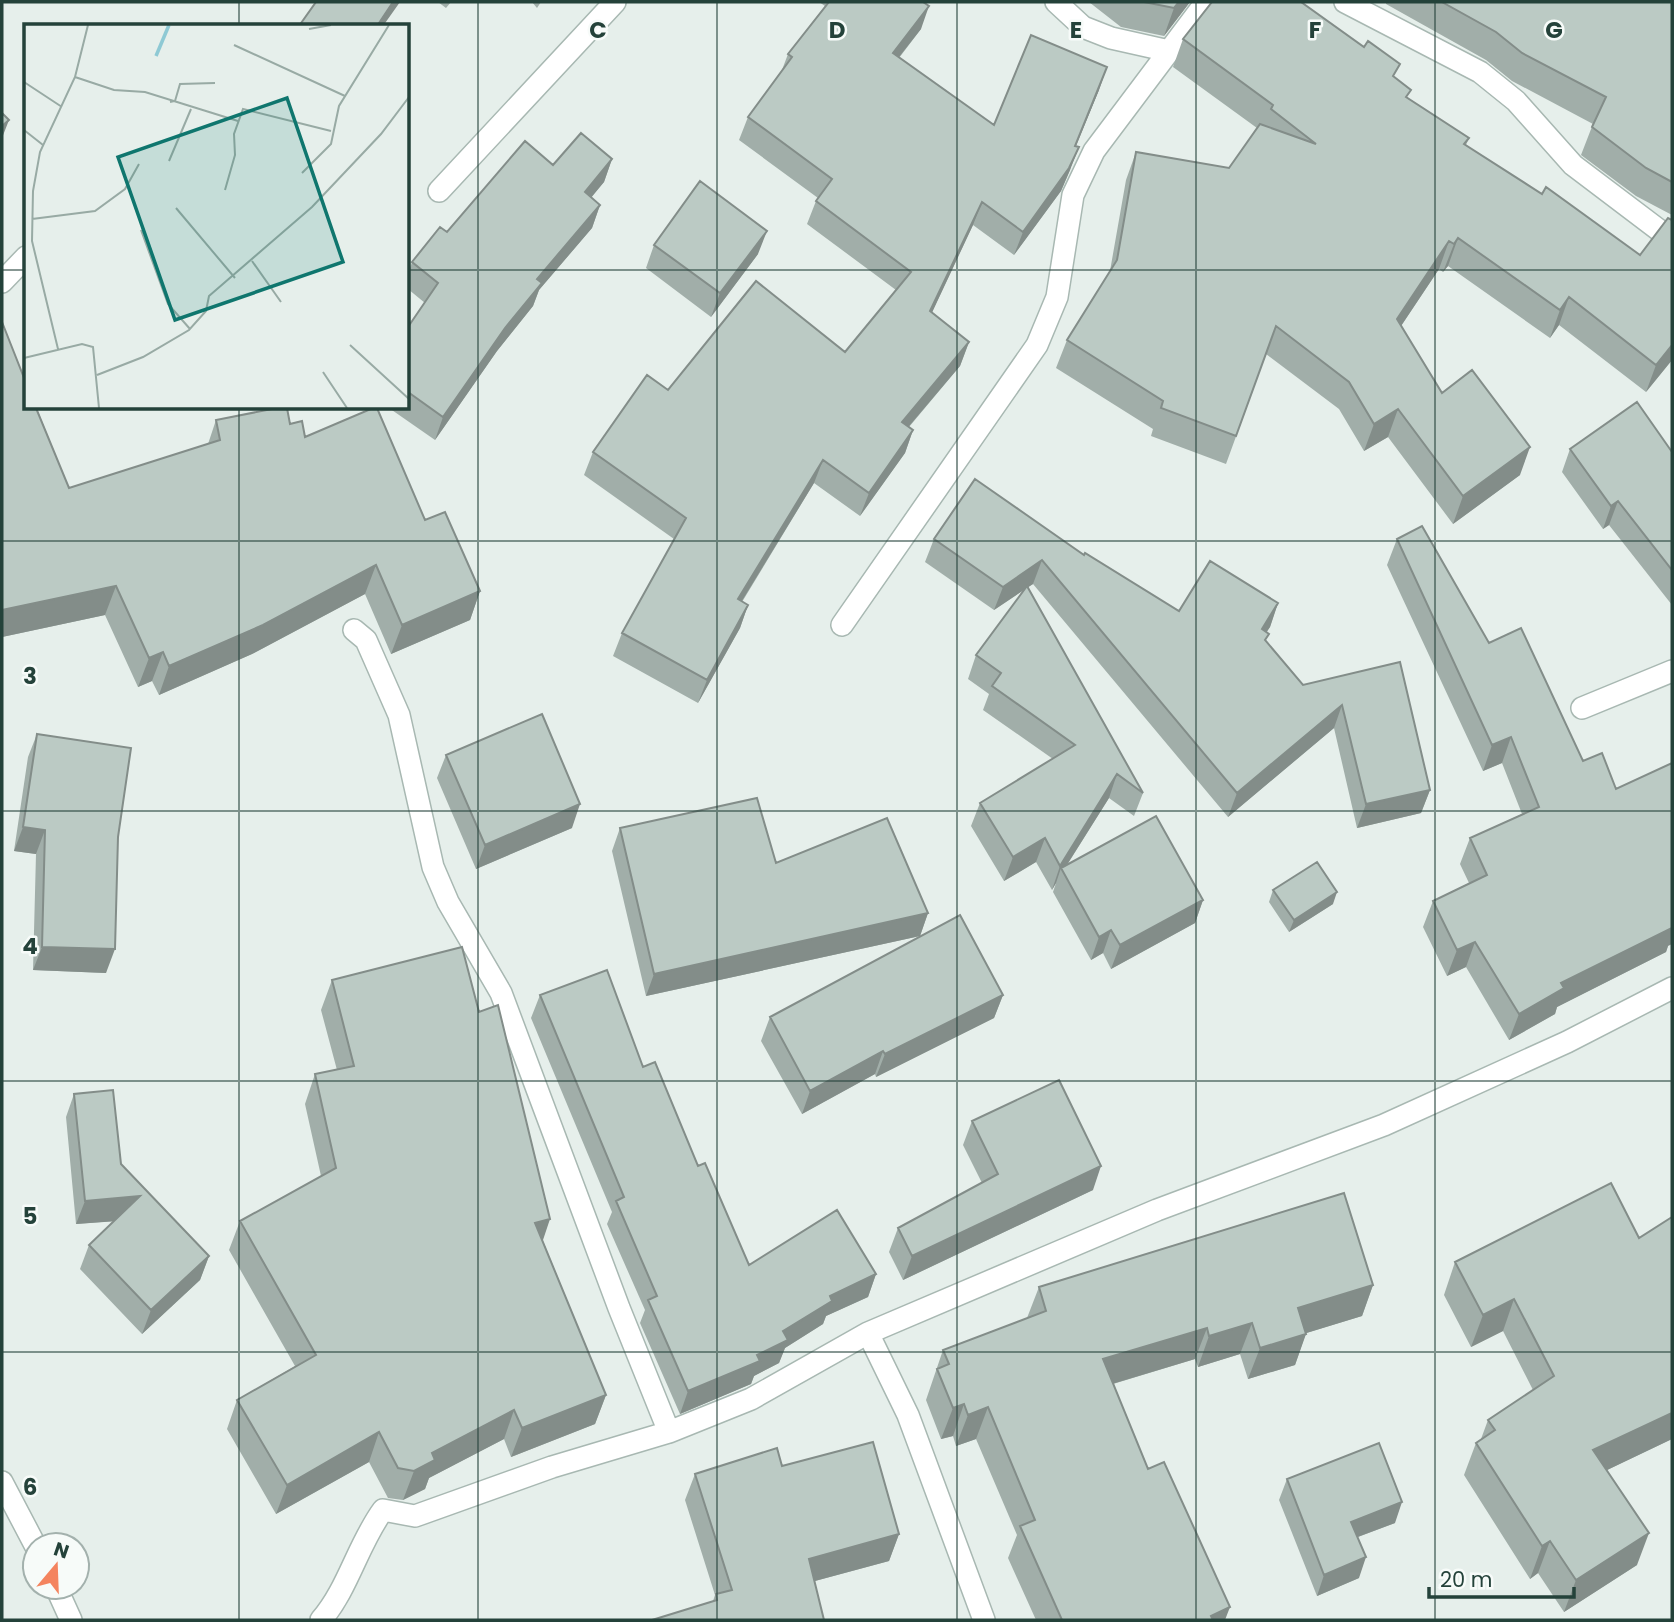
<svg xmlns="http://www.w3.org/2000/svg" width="1674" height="1622" viewBox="0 0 1674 1622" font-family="Poppins,sans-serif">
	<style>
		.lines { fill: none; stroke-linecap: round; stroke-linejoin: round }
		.street-casing { stroke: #a8b8b2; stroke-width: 24 }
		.street { stroke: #fff; stroke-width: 21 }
		.wall { fill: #a1aea9 }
		.shaded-wall { fill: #838d89 }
		.building { fill: #bbcac4; stroke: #838d89; stroke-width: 2 }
		.grid { fill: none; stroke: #24423a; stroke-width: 2; stroke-opacity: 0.55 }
		.inset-river { fill: none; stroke: #8ec9d4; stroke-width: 3.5 }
		.inset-road { fill: none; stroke: #98aaa4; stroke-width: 2 }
		.view { fill: #0f766e; fill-opacity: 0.15; stroke: #0f766e; stroke-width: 3.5 }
		.inset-edge { fill: none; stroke: #24423a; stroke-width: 3.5 }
		.grid-label { font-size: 23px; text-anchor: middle; font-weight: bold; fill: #24423a; stroke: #f7fbf9; stroke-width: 5; stroke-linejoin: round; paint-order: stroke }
	</style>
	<rect width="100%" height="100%" fill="#e6efeb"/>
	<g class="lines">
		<defs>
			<path id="street" d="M 1056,2 L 1083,27 L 1111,38 L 1169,51
				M 1345,2 L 1480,72 L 1516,101 L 1573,165 L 1672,240
				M 439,191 L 615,2
				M 2,282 L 26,257
				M 842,625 L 1037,345 L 1057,297 L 1073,195 L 1094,151 L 1206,2
				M 354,630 L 366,640 L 399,715 L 433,867 L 448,902 L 501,993 L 619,1308 L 669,1432
				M 1582,708 L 1672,671
				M 868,1333 L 908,1415 L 984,1620
				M 2,1482 L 35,1545
				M 56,1587 L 71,1620
				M 321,1620 C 348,1589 358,1544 383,1510 L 415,1516 L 552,1467 L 669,1432 L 751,1399 L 868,1333 L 1157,1210 L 1384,1125 L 1567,1042 L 1672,988"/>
		</defs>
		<use href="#street" class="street-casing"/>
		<use href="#street" class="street"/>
	</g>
	<path class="wall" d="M 438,2 L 451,2 L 446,8 Z
		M 532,2 L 541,2 L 537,8 Z
		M 819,2 L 923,2 L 921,29 L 899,58 L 994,125 L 1099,90 L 1076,146 L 1070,170 L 1061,191 L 1014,255 L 973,225 L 932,312 L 969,342 L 960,366 L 909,427 L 913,430 L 905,453 L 860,516 L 814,483 L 742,602 L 748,605 L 740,628 L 698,703 L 613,656 L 622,633 L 674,539 L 584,475 L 593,452 L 668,390 L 845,352 L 896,290 L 807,224 L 816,201 L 818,198 L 739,140 L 748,117 L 782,70 L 788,54 L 825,6 Z
		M 1089,2 L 1190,2 L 1164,36 L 1121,27 Z
		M 1386,2 L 1672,2 L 1672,215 L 1636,196 L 1581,155 L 1593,124 L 1512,81 L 1486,60 L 1386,4 Z
		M 1183,39 L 1395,78 L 1408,98 L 1469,138 L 1466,145 L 1542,194 L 1640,255 L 1672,220 L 1672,360 L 1646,392 L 1559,325 L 1550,338 L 1448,266 L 1443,272 L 1439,269 L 1401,326 L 1442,393 L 1520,475 L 1453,524 L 1388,437 L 1364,451 L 1339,409 L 1266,354 L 1226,464 L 1151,436 L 1153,429 L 1056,368 L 1067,340 L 1110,271 L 1126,180 L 1136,152 L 1229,168 L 1257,128 L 1173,67 Z
		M 612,159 L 604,182 L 591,197 L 600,205 L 592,228 L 539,290 L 533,306 L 497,351 L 435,440 L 389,408 L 408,408 L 408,327 L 425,303 L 408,289 L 408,274 L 412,262 L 553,165 Z
		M 654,245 L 758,254 L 711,317 L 646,268 Z
		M 2,322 L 69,488 L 208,444 L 216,420 L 290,424 L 305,437 L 425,520 L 480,591 L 470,620 L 391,654 L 365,594 L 252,654 L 159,695 L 152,681 L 138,687 L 105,615 L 2,637 Z
		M 1570,449 L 1672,452 L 1672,605 L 1609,525 L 1603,529 L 1562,472 Z
		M 934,539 L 1084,555 L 1179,611 L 1278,603 L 1270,627 L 1266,632 L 1266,641 L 1303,685 L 1400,662 L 1430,790 L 1421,813 L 1357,828 L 1334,728 L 1228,817 L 1033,584 L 1028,587 L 1143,793 L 1134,816 L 1109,798 L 1067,865 L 1203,900 L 1195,923 L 1111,969 L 1103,953 L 1091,960 L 1053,892 L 1056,883 L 1052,890 L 1036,862 L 1004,881 L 971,826 L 980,803 L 1053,759 L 983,710 L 989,694 L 968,679 L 976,655 L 1025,589 L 994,610 L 925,562 Z
		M 1397,539 L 1489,643 L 1668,946 L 1666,952 L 1557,1007 L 1555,1014 L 1509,1040 L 1466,967 L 1447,976 L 1423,927 L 1433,901 L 1469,883 L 1460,864 L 1470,838 L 1522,814 L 1502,763 L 1483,771 L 1387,565 Z
		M 37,734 L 118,837 L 106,973 L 33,970 L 36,854 L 14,851 L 28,757 Z
		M 446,755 L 572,828 L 476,869 L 437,778 Z
		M 620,828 L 776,863 L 928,913 L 920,936 L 646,996 L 612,851 Z
		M 1273,890 L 1333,904 L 1289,932 L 1269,902 Z
		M 332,980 L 479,1012 L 543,1241 L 606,1395 L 595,1424 L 511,1457 L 504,1439 L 429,1478 L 425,1489 L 403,1500 L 388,1498 L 369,1462 L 276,1514 L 227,1429 L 237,1400 L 295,1366 L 229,1250 L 240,1221 L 321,1176 L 305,1104 L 315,1074 L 337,1070 L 321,1010 Z
		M 540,995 L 643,1067 L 698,1166 L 749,1265 L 876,1274 L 868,1297 L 826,1316 L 823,1324 L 785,1348 L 779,1363 L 754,1376 L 751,1384 L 680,1414 L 640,1323 L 645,1310 L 607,1224 L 612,1212 L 531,1018 Z
		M 1003,995 L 994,1018 L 876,1077 L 875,1074 L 802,1114 L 761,1041 L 770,1017 Z
		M 74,1094 L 121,1164 L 209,1256 L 200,1280 L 142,1334 L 80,1269 L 89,1245 L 114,1221 L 76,1224 L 66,1117 Z
		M 972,1121 L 1093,1190 L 903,1280 L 889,1252 L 898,1228 L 982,1183 L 963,1145 Z
		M 1611,1183 L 1672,1439 L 1607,1470 L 1637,1565 L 1564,1612 L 1538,1573 L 1530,1579 L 1464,1475 L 1476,1443 L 1481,1439 L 1488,1420 L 1533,1390 L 1503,1331 L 1471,1347 L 1444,1295 L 1455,1262 Z
		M 1373,1285 L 1362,1316 L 1306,1333 L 1295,1365 L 1248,1379 L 1240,1354 L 1198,1367 L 1195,1359 L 1113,1384 L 1148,1469 L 1225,1620 L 1036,1620 L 1008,1558 L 1017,1535 L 976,1439 L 956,1446 L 953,1436 L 941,1439 L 926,1400 L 943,1350 L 1027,1318 L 1039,1287 Z
		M 782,1466 L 899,1534 L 889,1561 L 815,1581 L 713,1601 L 715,1595 L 685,1500 L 695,1474 Z
		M 1287,1479 L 1395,1523 L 1358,1537 L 1359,1578 L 1317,1596 L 1279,1500 Z"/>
	<path class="shaded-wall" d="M 393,2 L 400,2 L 383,26 L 377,26 Z
		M 1179,2 L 1190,2 L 1164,36 L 1174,8 Z
		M 929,6 L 921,29 L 884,76 L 893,53 Z
		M 1107,67 L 1099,90 L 1066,169 L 1075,146 Z
		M 9,120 L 2,138 L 2,126 Z
		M 1079,147 L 1070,170 L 1061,191 L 1014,255 L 1023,232 Z
		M 612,159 L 604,182 L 577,215 L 585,192 Z
		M 982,202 L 973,225 L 922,334 L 930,311 Z
		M 600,205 L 592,228 L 539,290 L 533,306 L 497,351 L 435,440 L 443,417 L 537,279 Z
		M 767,231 L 758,254 L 711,317 L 720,293 Z
		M 1458,238 L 1448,266 L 1443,272 L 1454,244 Z
		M 1449,241 L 1439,269 L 1387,347 L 1397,319 Z
		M 1569,297 L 1559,325 L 1550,338 L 1560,310 Z
		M 969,342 L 960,366 L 893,445 L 902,422 Z
		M 1672,345 L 1672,360 L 1646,392 L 1656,365 Z
		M 1398,409 L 1388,437 L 1364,451 L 1374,424 Z
		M 913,430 L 905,453 L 860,516 L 869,493 Z
		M 1530,447 L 1520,475 L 1453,524 L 1463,496 Z
		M 823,460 L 814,483 L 729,622 L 738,599 Z
		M 1618,501 L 1609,525 L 1603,529 L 1611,506 Z
		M 1042,560 L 1033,584 L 994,610 L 1003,587 Z
		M 376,565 L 365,594 L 252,654 L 159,695 L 169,666 Z
		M 116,586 L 105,615 L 2,637 L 2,610 Z
		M 480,591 L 470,620 L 391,654 L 402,625 Z
		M 1278,603 L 1270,627 L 1253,653 L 1262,629 Z
		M 748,605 L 740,628 L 698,703 L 707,680 Z
		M 163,652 L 152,681 L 138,687 L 149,658 Z
		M 1342,705 L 1334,728 L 1228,817 L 1237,793 Z
		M 1511,737 L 1502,763 L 1483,771 L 1492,745 Z
		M 1117,774 L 1109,798 L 1063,871 L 1061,868 L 1056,883 L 1052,890 L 1060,866 Z
		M 1430,790 L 1421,813 L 1357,828 L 1366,804 Z
		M 580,804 L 572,828 L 476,869 L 485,845 Z
		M 23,827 L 45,830 L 36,854 L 14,851 Z
		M 1045,838 L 1036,862 L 1004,881 L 1013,857 Z
		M 1337,892 L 1333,904 L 1289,932 L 1294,920 Z
		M 1203,900 L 1195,923 L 1111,969 L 1120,945 Z
		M 928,913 L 920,936 L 646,996 L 654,974 Z
		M 1672,924 L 1672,944 L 1668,946 L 1666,952 L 1557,1007 L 1555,1014 L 1509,1040 L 1519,1014 L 1561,983 Z
		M 1111,930 L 1103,953 L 1091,960 L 1099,937 Z
		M 1475,942 L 1466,967 L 1447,976 L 1457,950 Z
		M 42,947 L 115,949 L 106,973 L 33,970 Z
		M 1003,995 L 994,1018 L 876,1077 L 885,1054 Z
		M 883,1051 L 875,1074 L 802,1114 L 810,1091 Z
		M 1101,1166 L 1093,1190 L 903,1280 L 912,1256 Z
		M 140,1196 L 132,1220 L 76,1224 L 85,1201 Z
		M 550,1219 L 540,1249 L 535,1223 Z
		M 209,1256 L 200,1280 L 142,1334 L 151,1310 Z
		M 876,1274 L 868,1297 L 826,1316 L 823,1324 L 785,1348 L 779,1363 L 754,1376 L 751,1384 L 680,1414 L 688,1391 L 757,1355 L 783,1331 L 830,1296 Z
		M 1373,1285 L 1362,1316 L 1287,1339 L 1298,1308 Z
		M 1514,1299 L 1503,1331 L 1471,1347 L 1483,1315 Z
		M 1252,1323 L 1240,1354 L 1198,1367 L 1209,1336 Z
		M 1207,1328 L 1195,1359 L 1092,1390 L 1103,1359 Z
		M 1306,1334 L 1295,1365 L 1248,1379 L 1260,1348 Z
		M 606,1395 L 595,1424 L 511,1457 L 522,1428 Z
		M 964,1404 L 953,1436 L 941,1439 L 953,1408 Z
		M 988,1407 L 976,1439 L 956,1446 L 968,1415 Z
		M 514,1410 L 504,1439 L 429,1478 L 425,1489 L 403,1500 L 414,1471 L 432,1453 Z
		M 1672,1413 L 1672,1439 L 1582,1482 L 1593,1450 Z
		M 379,1432 L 369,1462 L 276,1514 L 287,1485 Z
		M 1402,1502 L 1395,1523 L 1344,1542 L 1351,1522 Z
		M 1649,1533 L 1637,1565 L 1564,1612 L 1576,1580 Z
		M 899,1534 L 889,1561 L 800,1585 L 809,1559 Z
		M 1550,1541 L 1538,1573 L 1530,1579 L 1542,1546 Z
		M 1366,1557 L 1359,1578 L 1317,1596 L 1324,1575 Z
		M 1230,1607 L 1225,1620 L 1209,1620 L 1211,1616 Z"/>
	<path class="building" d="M 316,2 L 393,2 L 377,26 L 299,26 Z
		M 829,2 L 923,2 L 929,6 L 893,53 L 994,125 L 1031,35 L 1107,67 L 1075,146 L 1079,147 L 1069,168 L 1023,232 L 982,202 L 930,311 L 969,342 L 902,422 L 913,430 L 869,493 L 823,460 L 738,599 L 748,605 L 707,680 L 622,633 L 686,518 L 593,452 L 647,375 L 668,390 L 756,281 L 845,352 L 911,272 L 816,201 L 832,179 L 748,117 L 792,57 L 788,54 Z
		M 1144,2 L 1179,2 L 1174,8 Z
		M 1212,2 L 1301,2 L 1364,47 L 1368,41 L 1400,64 L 1393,76 L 1411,90 L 1406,97 L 1469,138 L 1464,144 L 1542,194 L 1546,187 L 1640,255 L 1668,218 L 1672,220 L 1672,345 L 1656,365 L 1569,297 L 1560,310 L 1458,238 L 1454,244 L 1449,241 L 1397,319 L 1442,393 L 1472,370 L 1530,447 L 1463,496 L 1398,409 L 1374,424 L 1349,382 L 1276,326 L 1236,436 L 1161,408 L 1163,401 L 1067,340 L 1117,260 L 1136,152 L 1229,168 L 1260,124 L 1316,144 L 1271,109 L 1273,105 L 1183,39 Z
		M 1442,2 L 1672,2 L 1672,182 L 1646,168 L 1592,127 L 1606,97 L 1522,53 L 1496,32 Z
		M 2,113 L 9,120 L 2,126 Z
		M 581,133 L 612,159 L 585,192 L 600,205 L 537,279 L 542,283 L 505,328 L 443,417 L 408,392 L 408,327 L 438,283 L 412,262 L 440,227 L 447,232 L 525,141 L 553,165 Z
		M 700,181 L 767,231 L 720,293 L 654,245 Z
		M 2,322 L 26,383 L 26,408 L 36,408 L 69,488 L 220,440 L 216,420 L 277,408 L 287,408 L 290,424 L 302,421 L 305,437 L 373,408 L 377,408 L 425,520 L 445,512 L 480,591 L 402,625 L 376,565 L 263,625 L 169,666 L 163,652 L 149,658 L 116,586 L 2,610 Z
		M 1637,402 L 1672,452 L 1672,570 L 1618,501 L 1611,506 L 1570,449 Z
		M 975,479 L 1084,555 L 1085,553 L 1179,611 L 1210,561 L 1278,603 L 1262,629 L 1269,634 L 1265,640 L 1303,685 L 1400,662 L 1430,790 L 1366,804 L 1342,705 L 1237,793 L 1042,560 L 1003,587 L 934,539 Z
		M 1422,526 L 1489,643 L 1521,628 L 1583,761 L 1602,753 L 1616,789 L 1672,763 L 1672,928 L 1561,983 L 1564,988 L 1519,1014 L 1475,942 L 1457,950 L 1433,901 L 1487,875 L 1470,838 L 1539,807 L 1511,737 L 1492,745 L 1397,539 Z
		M 1027,586 L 1143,793 L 1117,774 L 1060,866 L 1045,838 L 1013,857 L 980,803 L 1075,745 L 992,686 L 1001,673 L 976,655 Z
		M 542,714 L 580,804 L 485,845 L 446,755 Z
		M 37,734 L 131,748 L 118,837 L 115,949 L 42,947 L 45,830 L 23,827 Z
		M 757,798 L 776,863 L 887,818 L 928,913 L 654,974 L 620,828 Z
		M 1156,816 L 1203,900 L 1120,945 L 1111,930 L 1099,937 L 1061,868 Z
		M 1317,862 L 1337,892 L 1294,920 L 1273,890 Z
		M 960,915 L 1003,995 L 885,1054 L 883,1051 L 810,1091 L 770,1017 Z
		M 462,947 L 479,1012 L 498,1005 L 550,1219 L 535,1223 L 606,1395 L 522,1428 L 514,1410 L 432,1453 L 435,1460 L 414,1471 L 398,1468 L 379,1432 L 287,1485 L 237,1400 L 316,1355 L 240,1221 L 336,1168 L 315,1074 L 354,1066 L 332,980 Z
		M 607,970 L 643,1067 L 655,1062 L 698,1166 L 705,1163 L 749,1265 L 837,1210 L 876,1274 L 830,1296 L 832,1301 L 783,1331 L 788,1340 L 757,1355 L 760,1361 L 688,1391 L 648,1300 L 657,1296 L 616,1201 L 624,1197 L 540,995 Z
		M 1059,1080 L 1101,1166 L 912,1256 L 898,1228 L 998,1174 L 972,1121 Z
		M 113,1090 L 121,1164 L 209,1256 L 151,1310 L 89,1245 L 140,1196 L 85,1201 L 74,1094 Z
		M 1611,1183 L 1639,1238 L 1672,1217 L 1672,1413 L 1593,1450 L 1649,1533 L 1576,1580 L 1550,1541 L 1542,1546 L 1476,1443 L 1495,1430 L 1488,1420 L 1554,1376 L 1514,1299 L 1483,1315 L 1455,1262 Z
		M 1344,1193 L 1373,1285 L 1298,1308 L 1306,1334 L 1260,1348 L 1252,1323 L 1209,1336 L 1207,1328 L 1103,1359 L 1148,1469 L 1164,1462 L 1230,1607 L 1211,1616 L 1213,1620 L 1062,1620 L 1020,1526 L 1035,1520 L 988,1407 L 968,1415 L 964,1404 L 953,1408 L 937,1369 L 949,1364 L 943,1350 L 1046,1311 L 1039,1287 Z
		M 873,1442 L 899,1534 L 809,1559 L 824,1620 L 652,1620 L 717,1600 L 716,1594 L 732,1590 L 695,1474 L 777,1448 L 782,1466 Z
		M 1379,1443 L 1402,1502 L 1351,1522 L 1366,1557 L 1324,1575 L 1287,1479 Z"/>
	<path class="grid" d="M 239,2 L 239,26M 478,2 L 478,1620M 717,2 L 717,1620M 957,2 L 957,1620M 1196,2 L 1196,1620M 1435,2 L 1435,1620M 2,270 L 26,270M 408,270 L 1672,270M 239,408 L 239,1620M 2,541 L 1672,541M 2,811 L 1672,811M 2,1081 L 1672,1081M 2,1352 L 1672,1352"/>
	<g transform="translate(24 24)">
		<rect width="385" height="385" fill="#e6efeb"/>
		<path class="inset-river" d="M 132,32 L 145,1"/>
		<path class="inset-road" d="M 285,5 L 307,1M 210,21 L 321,72M 51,53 L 90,66 L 121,68 L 214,97M 0,58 L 38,83M 146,78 L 151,77 L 156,60 L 191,59M 0,106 L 19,121M 145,137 L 167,85M 278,149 L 307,120 L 315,82 L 365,1M 201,166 L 211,131 L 210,110 L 219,85 L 307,107M 152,184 L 211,254M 8,195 L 71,187 L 101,165 L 115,140M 117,206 L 144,280 L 166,305M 228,237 L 257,278M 326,321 L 385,375M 34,325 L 8,217 L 9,167 L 16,128 L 51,53 L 64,1M 0,334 L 58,320 L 69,323 L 75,384M 299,348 L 323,384M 73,351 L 119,333 L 165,306 L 182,287 L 185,272 L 288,183 L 357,110 L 385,73"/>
		<path class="view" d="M 263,74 L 319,238 L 151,296 L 94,133 Z"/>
		<rect width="385" height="385" class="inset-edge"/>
	</g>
	<g class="grid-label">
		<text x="598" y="38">C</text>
		<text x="837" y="38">D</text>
		<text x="1076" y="38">E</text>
		<text x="1315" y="38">F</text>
		<text x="1554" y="38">G</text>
		<text x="30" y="684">3</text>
		<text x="30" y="954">4</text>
		<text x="30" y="1224">5</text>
		<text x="30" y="1495">6</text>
	</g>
	<rect width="1674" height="1622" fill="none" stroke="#24423a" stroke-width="7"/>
	<g transform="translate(56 1566) rotate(19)"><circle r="33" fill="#f7fbf9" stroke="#a3b1ad" stroke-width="2"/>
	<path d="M0-5L12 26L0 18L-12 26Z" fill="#f4845f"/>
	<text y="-10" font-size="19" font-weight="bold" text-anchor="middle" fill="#24423a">N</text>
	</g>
	<path d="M1429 1587v10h145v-10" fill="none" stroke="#24423a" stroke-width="3.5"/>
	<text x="1440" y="1587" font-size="21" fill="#24423a" stroke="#f7fbf9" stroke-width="5" paint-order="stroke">20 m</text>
</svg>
